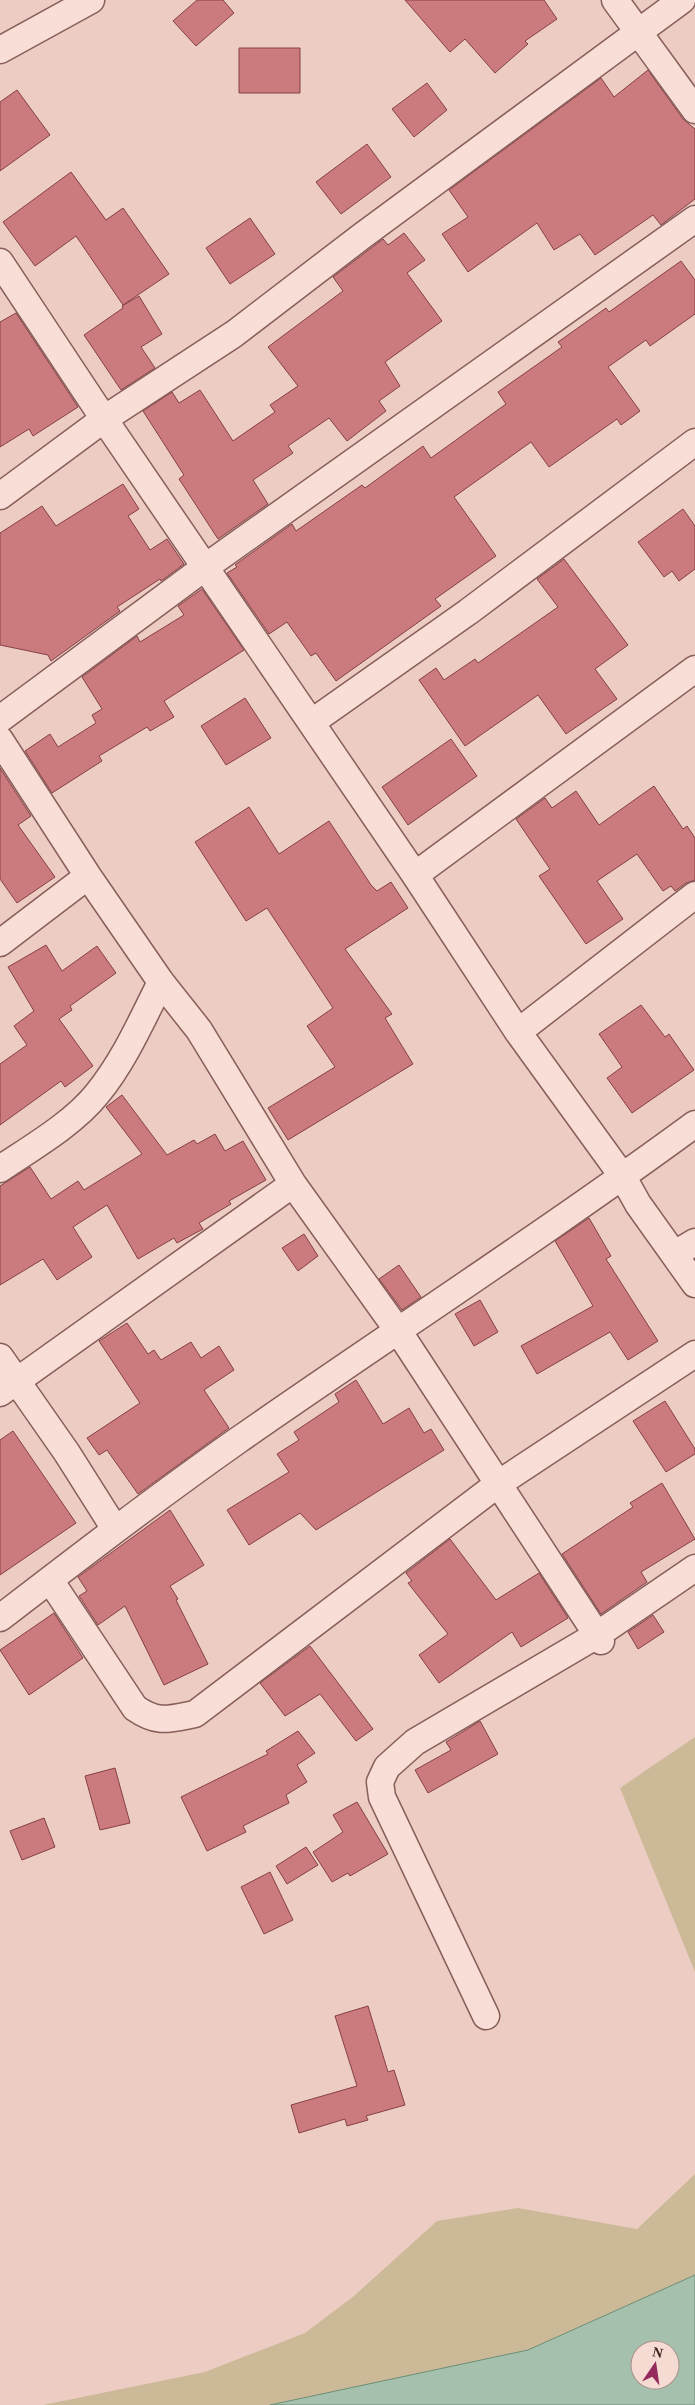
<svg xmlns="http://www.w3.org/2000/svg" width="695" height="2405" viewBox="0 0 695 2405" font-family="Georgia,serif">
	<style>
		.green { fill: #cbb997 }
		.water { fill: #a5c0ac; stroke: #6c8e76; fill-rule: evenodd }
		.building { fill: #cb7a7d; stroke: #864045 }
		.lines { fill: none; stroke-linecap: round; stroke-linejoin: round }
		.minor-casing { stroke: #875e5a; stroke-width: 29 }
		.minor { stroke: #f8ded6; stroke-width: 26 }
	</style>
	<rect width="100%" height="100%" fill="#edcdc3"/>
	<path class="green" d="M 695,1737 L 695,1972 L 620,1788 Z
		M 695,2174 L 695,2275 L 528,2350 L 270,2405 L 43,2405 L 205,2372 L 305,2333 L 354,2296 L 437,2221 L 518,2208 L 637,2229 Z"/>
	<path class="water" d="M 695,2275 L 695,2405 L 270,2405 L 528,2350 ZM 640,2350 L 670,2350 L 670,2380 L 640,2380 Z"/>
	<path class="building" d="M 197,0 L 223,0 L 234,13 L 196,46 L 173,21 Z
		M 405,0 L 544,0 L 557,19 L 525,41 L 528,44 L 495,73 L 465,39 L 450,52 Z
		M 239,48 L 300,48 L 300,93 L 239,93 Z
		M 648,70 L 683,119 L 695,129 L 695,199 L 661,225 L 653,215 L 595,255 L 580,234 L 554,250 L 537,223 L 468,272 L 442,234 L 468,217 L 449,190 L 601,78 L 614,97 Z
		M 427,83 L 447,110 L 414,137 L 392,109 Z
		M 17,90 L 50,135 L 0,171 L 0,102 Z
		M 367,144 L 391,177 L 341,214 L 316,182 Z
		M 71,172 L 106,220 L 123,208 L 169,274 L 123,305 L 76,236 L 35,266 L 3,222 Z
		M 250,218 L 275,254 L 230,284 L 206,248 Z
		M 404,233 L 425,260 L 407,273 L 442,321 L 385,362 L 400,386 L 379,401 L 386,411 L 347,441 L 329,418 L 288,446 L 293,453 L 253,480 L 268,504 L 218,539 L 179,479 L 184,475 L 143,411 L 172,392 L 179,403 L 200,390 L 233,441 L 275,412 L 270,405 L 298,386 L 268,347 L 343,291 L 333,277 L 383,239 L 388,245 Z
		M 681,261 L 695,280 L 695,314 L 650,346 L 646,340 L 608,367 L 640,411 L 621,425 L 617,419 L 549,467 L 531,442 L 454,497 L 496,556 L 435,599 L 441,606 L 336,681 L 316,653 L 311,656 L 287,622 L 269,634 L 227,573 L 237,567 L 235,565 L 292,524 L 296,531 L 362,485 L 365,488 L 423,446 L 431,458 L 506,404 L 498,392 L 562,347 L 558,342 L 606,308 L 609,312 Z
		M 139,296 L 162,334 L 141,347 L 155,368 L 121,390 L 84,335 L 123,308 L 122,306 Z
		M 16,313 L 78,407 L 33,436 L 29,429 L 0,447 L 0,322 Z
		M 123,484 L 139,509 L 128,516 L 150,550 L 167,539 L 184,564 L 161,581 L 160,579 L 117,607 L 120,611 L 51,661 L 48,655 L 0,645 L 0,533 L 42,506 L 56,526 Z
		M 683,509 L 695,526 L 695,569 L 679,581 L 672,571 L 664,577 L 638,542 Z
		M 564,559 L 628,645 L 595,669 L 617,699 L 566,734 L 538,695 L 465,746 L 419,680 L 436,668 L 444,680 L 475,659 L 478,663 L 558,607 L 537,579 Z
		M 202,589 L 244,650 L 164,701 L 174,717 L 150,731 L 147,727 L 99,756 L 102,761 L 52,793 L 25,751 L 50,734 L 58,747 L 96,723 L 92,715 L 102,709 L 82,677 L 137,636 L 140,642 L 184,615 L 178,606 Z
		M 245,698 L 271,738 L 226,765 L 201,726 Z
		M 451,739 L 477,776 L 408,825 L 382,787 Z
		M 0,768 L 31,816 L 18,825 L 55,877 L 17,903 L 0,879 Z
		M 654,786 L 683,829 L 687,826 L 695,838 L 695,880 L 686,883 L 675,891 L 671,886 L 663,891 L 637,854 L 597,881 L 623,919 L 586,944 L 539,876 L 550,869 L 516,819 L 545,798 L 552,808 L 576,791 L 599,825 Z
		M 249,807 L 279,854 L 329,821 L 371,885 L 377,891 L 391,882 L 408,908 L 345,949 L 392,1014 L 385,1018 L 413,1064 L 288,1140 L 268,1108 L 335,1067 L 307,1026 L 333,1008 L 267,908 L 246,921 L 195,842 Z
		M 46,945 L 62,971 L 97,946 L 116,973 L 70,1006 L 72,1010 L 59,1019 L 93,1066 L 65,1087 L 61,1081 L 0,1125 L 0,1064 L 27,1045 L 14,1026 L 34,1011 L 8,967 Z
		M 641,1005 L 665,1037 L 669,1034 L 694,1070 L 632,1113 L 607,1078 L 622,1067 L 599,1034 Z
		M 122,1095 L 167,1155 L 194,1140 L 197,1144 L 215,1134 L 225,1151 L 243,1141 L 266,1180 L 229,1201 L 231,1204 L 199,1223 L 203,1229 L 177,1243 L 174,1238 L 138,1259 L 107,1205 L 73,1227 L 92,1257 L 57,1280 L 43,1259 L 0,1285 L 0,1186 L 30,1167 L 51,1199 L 78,1181 L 84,1190 L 142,1154 L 106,1107 Z
		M 589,1218 L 611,1256 L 606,1259 L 658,1341 L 628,1360 L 610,1332 L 537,1374 L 521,1346 L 593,1306 L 555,1241 Z
		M 304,1234 L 318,1256 L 298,1271 L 282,1248 Z
		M 399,1265 L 421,1297 L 402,1310 L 379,1279 Z
		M 480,1300 L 498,1332 L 474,1346 L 455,1314 Z
		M 127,1323 L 148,1354 L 154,1350 L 161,1360 L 191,1342 L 201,1358 L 219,1346 L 234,1370 L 204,1390 L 229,1428 L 138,1494 L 107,1450 L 99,1455 L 87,1438 L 140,1403 L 99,1341 Z
		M 356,1380 L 383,1424 L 409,1408 L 424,1433 L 431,1429 L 444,1450 L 316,1530 L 300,1513 L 249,1545 L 227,1510 L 289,1472 L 277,1454 L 299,1440 L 294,1432 L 339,1402 L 335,1394 Z
		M 665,1401 L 695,1449 L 695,1454 L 666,1472 L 633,1421 Z
		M 13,1431 L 76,1523 L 0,1575 L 0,1440 Z
		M 662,1483 L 695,1539 L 641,1572 L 647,1582 L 601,1614 L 562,1554 L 633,1507 L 630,1503 Z
		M 170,1510 L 204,1565 L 170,1586 L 178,1599 L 176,1600 L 208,1664 L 164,1685 L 125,1606 L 98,1625 L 79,1596 L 87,1591 L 78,1577 Z
		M 450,1539 L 496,1600 L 539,1573 L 568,1618 L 521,1647 L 512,1632 L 439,1683 L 419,1655 L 448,1634 L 408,1583 L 412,1581 L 406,1573 Z
		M 54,1613 L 83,1658 L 29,1695 L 0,1650 Z
		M 653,1615 L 664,1632 L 638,1649 L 628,1632 Z
		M 310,1646 L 373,1729 L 356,1741 L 320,1694 L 285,1716 L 260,1683 Z
		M 480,1721 L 498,1754 L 428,1793 L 415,1770 L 451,1750 L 446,1742 Z
		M 298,1731 L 315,1753 L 297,1765 L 307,1782 L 286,1795 L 289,1803 L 243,1826 L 246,1832 L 207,1851 L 181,1797 L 268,1754 L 266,1751 Z
		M 115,1768 L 130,1823 L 100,1830 L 85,1776 Z
		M 357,1802 L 388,1854 L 350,1876 L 348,1873 L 332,1882 L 313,1852 L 343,1832 L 333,1815 Z
		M 44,1818 L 55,1847 L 22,1860 L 10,1831 Z
		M 306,1847 L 318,1865 L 287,1884 L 276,1866 Z
		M 270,1872 L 293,1920 L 264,1934 L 241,1887 Z
		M 368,2006 L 388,2072 L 394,2070 L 405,2105 L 366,2116 L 368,2120 L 347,2126 L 345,2119 L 299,2133 L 291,2105 L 357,2086 L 335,2016 Z"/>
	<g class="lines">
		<defs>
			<path id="minor" d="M 615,0 L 695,110
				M 0,50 L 91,0
				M 0,262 L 104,419 L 415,875 L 518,1032 L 623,1177 L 638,1204 L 695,1284
				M 0,496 L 104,419 L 234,334 L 362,236 L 682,0
				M 0,719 L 204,568 L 695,219
				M 312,722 L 468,612 L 695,442
				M 0,740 L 88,876 L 161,982 L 199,1030 L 293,1184 L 399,1332 L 601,1641
				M 415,875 L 695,669
				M 0,943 L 88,876
				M 518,1032 L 695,895
				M 0,1169 C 31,1148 73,1124 97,1094 C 124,1061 142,1020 161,982
				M 675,1254 L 695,1242
				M 0,1357 L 67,1453 L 115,1529
				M 0,1393 L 293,1184
				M 50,1580 L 135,1708 C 158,1724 169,1719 195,1714 L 498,1484 L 695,1354
				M 0,1618 C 78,1558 156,1498 237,1441 C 389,1335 545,1234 695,1124
				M 486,2016 L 382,1797 L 380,1782 L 387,1767 L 415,1742 L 597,1635 L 695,1568"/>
		</defs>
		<use href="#minor" class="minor-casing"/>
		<use href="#minor" class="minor"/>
	</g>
	<g transform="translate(655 2365) rotate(13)"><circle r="24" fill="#f5dbd2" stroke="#a9908a"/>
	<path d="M0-4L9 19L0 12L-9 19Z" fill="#952b5c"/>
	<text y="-8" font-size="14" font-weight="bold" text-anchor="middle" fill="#371f1e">N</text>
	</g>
</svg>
